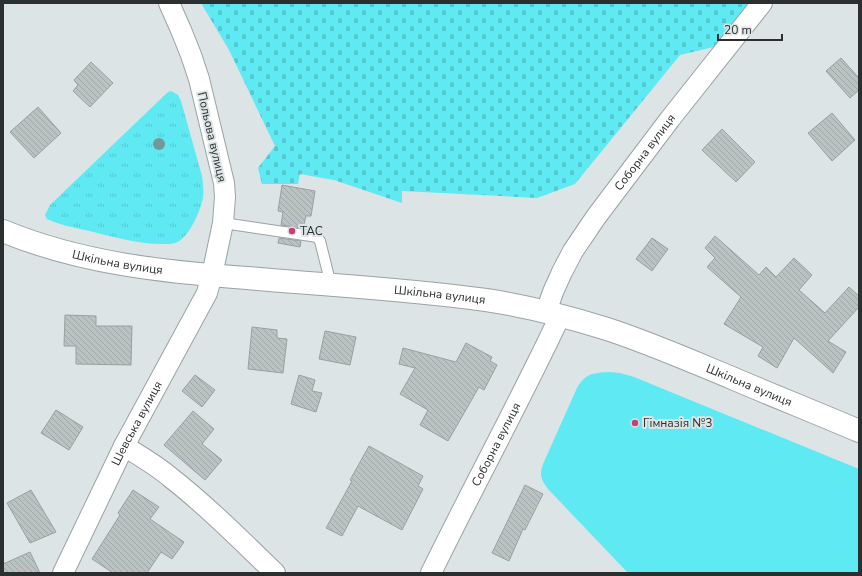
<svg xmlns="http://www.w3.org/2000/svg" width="862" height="576" viewBox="0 0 862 576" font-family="'Nunito Sans',sans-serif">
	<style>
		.grass { fill: url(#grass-tufts) }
		.cemetery { fill: url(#cemetery-stones) }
		.garden { fill: #5fe9f2 }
		.building { fill: url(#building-back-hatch); stroke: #99a0a1 }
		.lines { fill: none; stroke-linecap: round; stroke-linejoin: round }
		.service-casing { stroke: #9ba2a3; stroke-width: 12 }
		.minor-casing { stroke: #9ba2a3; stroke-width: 22 }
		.secondary-casing { stroke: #9ba2a3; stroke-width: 24 }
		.service { stroke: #fff; stroke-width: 10 }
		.minor { stroke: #fff; stroke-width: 20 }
		.secondary { stroke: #fff; stroke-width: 22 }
		.tree { fill: #73989b }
		.poi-dot { fill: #c83e77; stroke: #dde4e5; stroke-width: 1.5 }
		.labels { text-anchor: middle; stroke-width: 4; stroke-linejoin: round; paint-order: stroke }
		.street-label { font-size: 12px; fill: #2c2f2f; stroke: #dde4e5 }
		.poi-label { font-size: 12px; fill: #2c2f2f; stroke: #dde4e5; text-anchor: start }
	</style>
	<defs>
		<pattern id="grass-tufts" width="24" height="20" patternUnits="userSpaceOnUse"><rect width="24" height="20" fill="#5fe9f2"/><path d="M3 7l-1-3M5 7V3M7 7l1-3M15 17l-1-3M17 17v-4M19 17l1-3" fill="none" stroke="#53c8d0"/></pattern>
		<pattern id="cemetery-stones" width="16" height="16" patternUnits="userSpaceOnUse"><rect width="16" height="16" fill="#5fe9f2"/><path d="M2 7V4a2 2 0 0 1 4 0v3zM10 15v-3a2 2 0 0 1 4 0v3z" fill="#53c8d0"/></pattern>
		<pattern id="building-back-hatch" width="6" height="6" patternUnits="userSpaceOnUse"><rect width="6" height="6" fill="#bac2c2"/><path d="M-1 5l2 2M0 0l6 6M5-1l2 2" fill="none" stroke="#a0a7a7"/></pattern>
	</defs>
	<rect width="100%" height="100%" fill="#dde4e5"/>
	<path class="grass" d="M 171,91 L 178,95 L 181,101 L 202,176 C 203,184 204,191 203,198 C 200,211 189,239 175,243 C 171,244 167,244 163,244 C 137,244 110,236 85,230 C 72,227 59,225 47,219 L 45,215 L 50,205 L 168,92 Z"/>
	<path class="cemetery" d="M 201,3 L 750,3 L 718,46 L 680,55 L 575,184 L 537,198 L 402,191 L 402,203 L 334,180 L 300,174 L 298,184 L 262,184 L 258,168 L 275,146 L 229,50 Z"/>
	<path class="garden" d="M 610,372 L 620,373 L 634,377 L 859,469 L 859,573 L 628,573 L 548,489 C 541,479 539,476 543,464 L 577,388 C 586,373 593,373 610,372 Z"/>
	<path class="building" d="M 841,58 L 859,78 L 859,90 L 850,98 L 826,71 Z
		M 91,62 L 113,83 L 90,107 L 73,91 L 78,85 L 74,80 Z
		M 38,107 L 61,133 L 34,158 L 10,132 Z
		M 832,113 L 855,140 L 832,161 L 808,133 Z
		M 722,129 L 755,162 L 736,182 L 702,150 Z
		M 282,185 L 315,191 L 311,216 L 306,216 L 303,228 L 281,225 L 283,212 L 278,211 Z
		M 715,236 L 759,275 L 766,267 L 776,277 L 794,258 L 812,275 L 799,290 L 825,313 L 849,287 L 859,296 L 859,307 L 828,341 L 846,352 L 833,373 L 794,338 L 777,368 L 758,356 L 763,347 L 724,324 L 741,297 L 707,267 L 715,258 L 705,248 Z
		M 279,238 L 301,241 L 300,247 L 278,243 Z
		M 652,238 L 668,249 L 652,271 L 636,259 Z
		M 65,315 L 96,316 L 96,326 L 132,326 L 131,365 L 76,364 L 76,346 L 64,346 Z
		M 252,327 L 277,330 L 277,338 L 287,339 L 283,373 L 248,369 Z
		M 325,331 L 356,337 L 350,365 L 319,359 Z
		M 466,343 L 492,357 L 490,361 L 497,365 L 484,390 L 479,387 L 448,441 L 420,425 L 428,410 L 400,394 L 415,368 L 399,364 L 403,348 L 456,362 Z
		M 195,375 L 215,390 L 202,407 L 182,391 Z
		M 299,375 L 315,380 L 312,391 L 322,393 L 316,412 L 291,404 Z
		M 56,410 L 83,427 L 69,450 L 41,433 Z
		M 193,411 L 214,429 L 202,444 L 222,460 L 205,480 L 164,445 Z
		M 369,446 L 423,476 L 418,486 L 423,489 L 402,530 L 358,506 L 342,536 L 326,528 L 352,481 L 350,480 Z
		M 525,485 L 543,494 L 525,530 L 523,529 L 509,561 L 492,553 Z
		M 31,490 L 56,532 L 30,543 L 7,503 Z
		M 133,490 L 159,507 L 150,519 L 184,542 L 172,559 L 161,552 L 147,573 L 113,573 L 92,559 L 120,515 L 118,513 Z
		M 30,552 L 40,573 L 3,573 L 3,564 Z"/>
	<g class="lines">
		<defs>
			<path id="service" d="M 223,223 L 311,236 L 317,237 L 320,241 L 331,285"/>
			<g id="minor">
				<path id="s1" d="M 546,312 L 553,292 L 562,272 L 573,251 L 596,217 L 670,119 L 762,3"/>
				<path d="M 124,446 C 140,456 156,465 170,477 C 207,506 241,540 275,573"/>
				<path id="s2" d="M 63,573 L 124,446 L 207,293 L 212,275 L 223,223 L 225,197 L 224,183 L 199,79 L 191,55 L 181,30 L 169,3"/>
				<path id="s3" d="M 431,573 C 473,487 519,403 560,316"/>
			</g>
			<g id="secondary">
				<path id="s4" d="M 3,231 C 80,263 164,272 247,278 C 327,285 407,289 486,300 C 526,306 569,317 607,329 C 650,343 691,361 732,378 C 774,396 817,413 859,431"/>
			</g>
		</defs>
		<use href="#service" class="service-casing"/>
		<use href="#minor" class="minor-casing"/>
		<use href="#secondary" class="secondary-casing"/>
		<use href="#service" class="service"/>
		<use href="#minor" class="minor"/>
		<use href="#secondary" class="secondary"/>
	</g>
	<circle class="tree" cx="159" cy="144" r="6"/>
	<g class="poi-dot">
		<circle cx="292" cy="231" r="4"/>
		<circle cx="635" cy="423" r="4"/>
	</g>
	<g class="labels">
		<g class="street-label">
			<text transform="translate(212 137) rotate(77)" y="4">Польова вулиця</text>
			<text dy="4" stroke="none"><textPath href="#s1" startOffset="189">Соборна вулиця</textPath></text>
			<text dy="4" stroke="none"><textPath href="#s4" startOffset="119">Шкільна вулиця</textPath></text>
			<text dy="4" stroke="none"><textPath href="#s4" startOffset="443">Шкільна вулиця</textPath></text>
			<text dy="4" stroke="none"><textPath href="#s4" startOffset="767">Шкільна вулиця</textPath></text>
			<text dy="4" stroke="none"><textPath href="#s2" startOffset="167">Шевська вулиця</textPath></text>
			<text dy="4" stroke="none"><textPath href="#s3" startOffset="144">Соборна вулиця</textPath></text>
		</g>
		<g class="poi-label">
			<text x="300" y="235">ТАС</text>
			<text x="643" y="427">Гімназія №3</text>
		</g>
	</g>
	<rect width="862" height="576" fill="none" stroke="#2c2f2f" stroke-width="8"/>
	<path d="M718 34v6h64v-6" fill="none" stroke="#2c2f2f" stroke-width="2"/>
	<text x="724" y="34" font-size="12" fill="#2c2f2f" stroke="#dde4e5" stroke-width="3" paint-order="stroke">20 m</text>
</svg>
